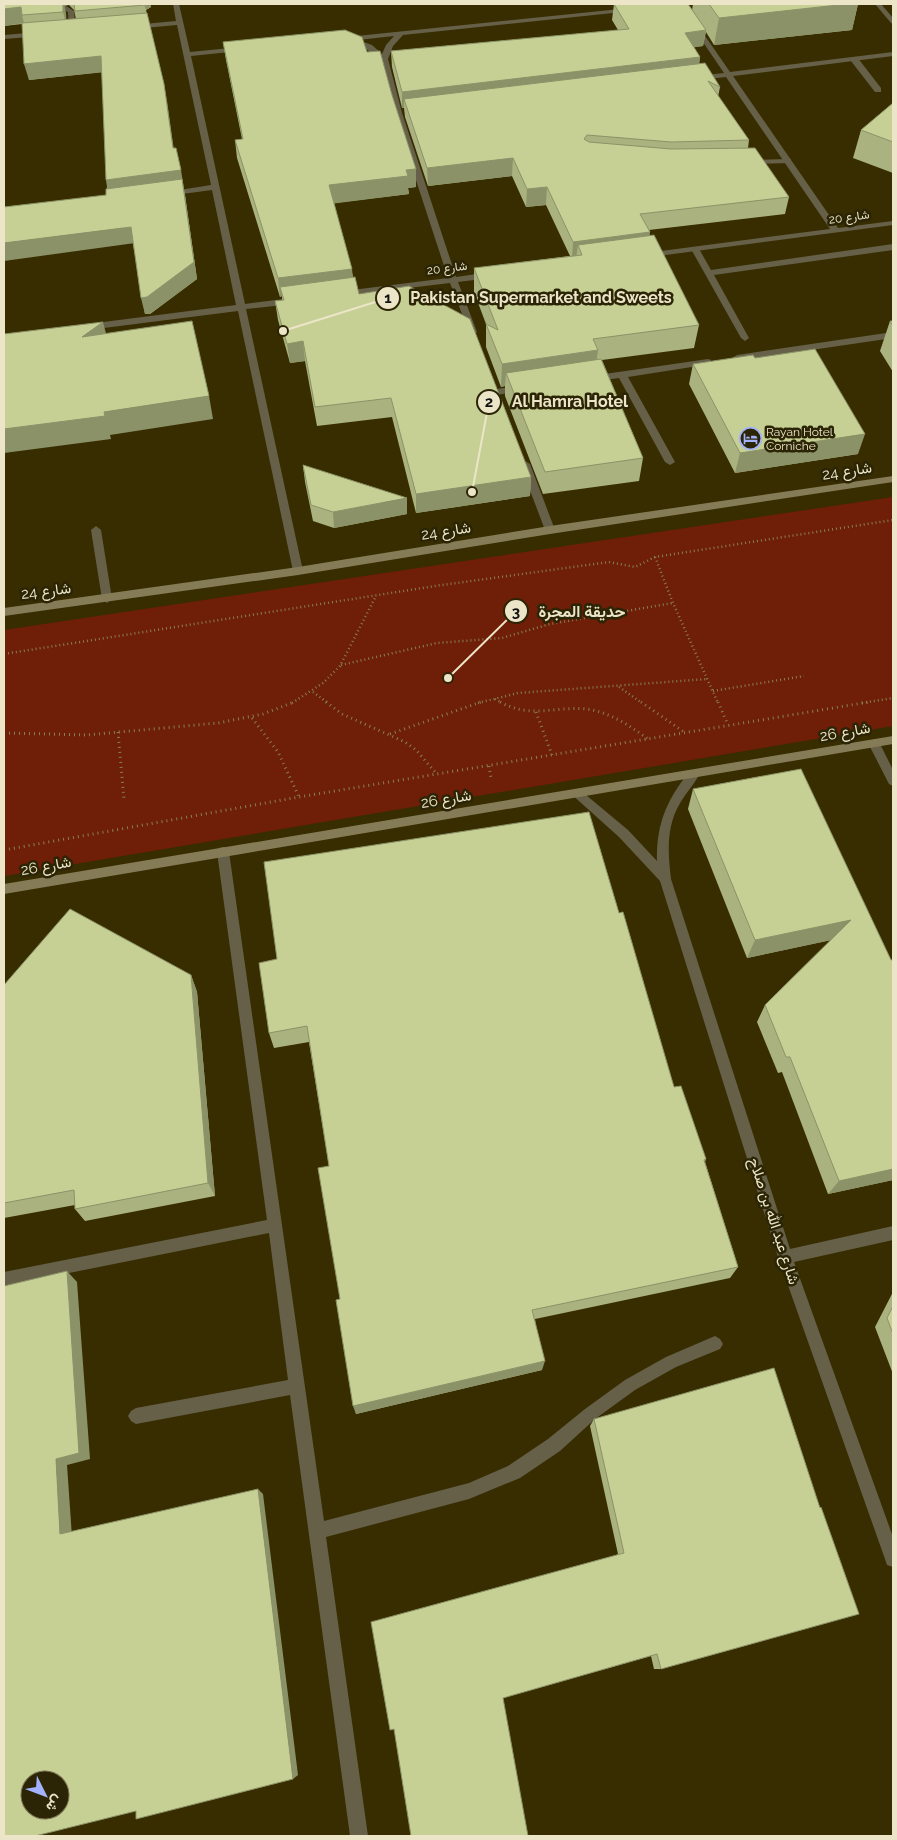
<svg xmlns="http://www.w3.org/2000/svg" width="897" height="1840" viewBox="0 0 897 1840" font-family="Raleway,Vazirmatn,sans-serif">
	<style>
		.green { fill: #6f1e07 }
		.lines { fill: none; stroke-linecap: round; stroke-linejoin: round }
		.path-far1 { stroke: #887f58; stroke-width: 2.5; stroke-dasharray: 1 3; stroke-linecap: butt }
		.path { stroke: #887f58; stroke-width: 3; stroke-dasharray: 1 4; stroke-linecap: butt }
		.lane { fill: #666049; fill-rule: evenodd }
		.street { fill: #666049; fill-rule: evenodd }
		.secondary { fill: #857c57; fill-rule: evenodd }
		.wall { fill: #aab37f; fill-rule: evenodd }
		.shaded-wall { fill: #8b9268 }
		.building { fill: #c6d094; stroke: #8b9268; fill-rule: evenodd }
		.labels { text-anchor: middle; stroke-width: 5; stroke-linejoin: round; paint-order: stroke }
		.far-street-label { font-size: 12px; fill: #ece5c7; stroke: #2b2405 }
		.far-poi-label { font-size: 12px; fill: #ece5c7; stroke: #2b2405; text-anchor: start }
		.street-label { font-size: 15px; fill: #ece5c7; stroke: #2b2405 }
		.leader { fill: none; stroke: #ece5c7; stroke-width: 2 }
		.callout-dot { fill: #ece5c7; stroke: #2b2405; stroke-width: 2 }
		.mark-label { font-size: 15px; text-anchor: middle; font-weight: bold; fill: #111 }
		.callout-label { font-size: 16px; text-anchor: middle; font-weight: bold; fill: #ece5c7; stroke: #2b2405; stroke-width: 5; stroke-linejoin: round; paint-order: stroke }
	</style>
	<rect width="100%" height="100%" fill="#382d00"/>
	<path class="green" d="M 893,497 L 893,726 L 4,876 L 4,630 Z"/>
	<g class="lines">
		<path class="path-far1" d="M 655,557 L 673,603 L 718,703
			M 4,654 L 435,586 L 609,562 L 635,567 L 655,557 L 893,520
			M 341,665 L 437,643 L 502,638 L 550,624 L 673,603
			M 619,687 L 642,703
			M 713,691 L 804,676
			M 313,692 L 328,703
			M 495,699 L 502,703
			M 292,703 L 323,683 L 340,666 L 376,596
			M 478,703 L 518,693 L 707,679
			M 862,703 L 893,698"/>
		<path class="path" d="M 326,702 L 342,714 L 405,742 L 416,750 L 437,774
			M 500,702 C 531,719 555,706 586,709 C 610,712 630,726 648,739
			M 641,702 L 684,732
			M 718,702 L 728,725
			M 536,712 L 552,755
			M 252,718 L 278,752 L 299,797
			M 118,732 L 124,799
			M 4,733 L 87,735 L 218,723 L 263,714 L 294,702
			M 390,734 L 481,702
			M 489,766 L 491,778
			M 4,850 L 299,797 L 869,702"/>
		<path class="lane" d="M 875,4 L 881,4 L 893,18 L 893,24 L 891,23 Z
			M 66,6 L 74,11 L 76,34 L 69,32 L 68,12 C 60,8 51,14 45,9 L 48,7 Z
			M 851,57 L 857,57 L 881,88 L 881,92 L 875,92 L 851,61 Z
			M 788,159 L 791,159 L 791,163 L 748,164 L 744,162 L 748,160 Z
			M 893,244 L 893,250 L 714,275 L 749,338 L 745,341 L 741,338 L 691,249 L 698,247 L 711,270 Z
			M 893,332 L 893,338 L 737,361 L 732,358 L 737,355 Z
			M 708,359 L 711,360 L 711,364 L 628,377 L 675,462 L 670,465 L 665,462 L 619,378 L 591,382 L 586,379 L 591,376 Z
			M 522,385 L 527,388 L 525,390 L 497,395 L 492,392 L 497,389 Z
			M 96,526 L 101,530 L 112,599 L 107,603 L 102,599 L 91,530 Z"/>
		<path class="street" d="M 173,4 L 179,4 L 190,52 L 240,47 L 244,49 L 240,51 L 191,56 L 245,304 L 292,298 L 296,301 L 292,304 L 246,309 L 303,571 L 298,575 L 293,571 L 238,311 L 88,330 L 84,327 L 88,324 L 236,305 L 212,190 L 167,196 L 163,194 L 167,192 L 211,185 L 177,25 L 133,29 L 129,27 L 133,25 L 176,21 Z
			M 677,4 L 683,4 L 730,72 L 893,52 L 893,56 L 733,76 L 838,228 L 893,221 L 893,225 L 643,258 L 642,256 L 646,253 L 830,229 L 726,77 L 698,80 L 694,78 L 698,76 L 724,73 Z
			M 630,8 L 632,9 L 632,11 L 403,35 L 393,46 L 388,59 L 402,113 L 456,277 L 490,272 L 494,275 L 490,278 L 458,282 L 477,332 L 473,335 L 469,332 L 450,283 L 341,296 L 341,292 L 344,291 L 448,278 L 394,113 L 381,60 L 366,49 L 347,41 L 347,37 ZM 394,36 L 386,45 L 382,54 L 372,45 L 358,40 Z
			M 39,32 L 43,34 L 42,36 L 4,39 L 4,35 Z
			M 525,461 L 530,464 L 555,530 L 554,532 L 550,534 L 545,530 L 520,464 Z
			M 874,739 L 878,740 L 893,770 L 893,786 L 889,784 L 868,743 Z
			M 693,770 L 699,775 C 693,786 685,794 679,805 C 666,828 668,854 671,879 L 790,1249 L 893,1226 L 893,1240 L 794,1262 L 893,1537 L 893,1567 L 887,1565 L 885,1559 L 778,1257 L 660,881 L 619,837 L 570,793 L 572,790 L 580,790 L 628,830 L 657,861 C 656,832 663,808 680,784 C 684,779 687,772 693,770 Z
			M 223,847 L 227,848 L 229,852 L 324,1521 L 469,1483 L 508,1466 L 548,1439 L 585,1409 L 625,1380 L 666,1357 L 715,1336 L 720,1339 L 723,1344 L 720,1349 L 676,1367 L 635,1390 L 595,1419 L 560,1451 L 520,1478 L 469,1499 L 326,1537 L 368,1836 L 350,1836 L 290,1395 L 136,1424 L 131,1421 L 128,1416 L 131,1411 L 136,1408 L 288,1380 L 269,1233 L 4,1286 L 4,1272 L 267,1220 L 217,852 L 219,848 Z"/>
		<path class="secondary" d="M 893,476 L 893,482 L 550,534 L 298,575 L 4,616 L 4,608 L 298,567 L 550,526 Z
			M 893,736 L 893,744 L 4,894 L 4,884 Z"/>
	</g>
	<path class="wall" d="M 4,4 L 150,4 L 151,7 L 146,10 L 164,84 L 173,148 L 185,195 L 197,279 L 150,314 L 145,314 L 133,244 L 106,195 L 107,188 L 102,72 L 29,80 L 22,24 L 4,26 ZM 69,5 L 74,10 L 76,19 L 66,19 L 64,6 Z
		M 614,4 L 692,10 L 693,4 L 858,4 L 852,30 L 714,45 L 706,32 L 703,46 L 694,47 L 700,57 L 699,64 L 720,87 L 718,97 L 749,140 L 748,148 L 789,197 L 785,214 L 649,230 L 650,232 L 649,236 L 699,325 L 694,348 L 602,360 L 643,458 L 639,481 L 543,494 L 505,396 L 505,386 L 501,387 L 486,347 L 486,324 L 474,292 L 474,268 L 570,256 L 546,205 L 526,207 L 512,176 L 428,186 L 405,117 L 404,108 L 402,108 L 392,67 L 391,51 L 618,30 L 612,20 Z
		M 223,42 L 367,52 L 392,95 L 416,187 L 408,188 L 409,194 L 334,203 L 353,277 L 359,294 L 531,477 L 530,496 L 416,513 L 392,417 L 317,426 L 305,361 L 290,363 L 278,320 L 275,301 L 282,300 L 282,296 L 280,297 L 237,158 L 235,140 L 242,139 L 226,60 Z
		M 893,103 L 893,173 L 853,158 L 861,130 Z
		M 890,321 L 893,321 L 893,372 L 880,351 Z
		M 755,358 L 858,454 L 735,473 L 689,384 L 693,364 Z
		M 303,465 L 407,514 L 334,528 L 313,521 L 305,482 Z
		M 801,769 L 893,1180 L 828,1194 L 782,1072 L 778,1073 L 757,1022 L 765,1005 L 831,940 L 747,958 L 688,809 L 693,789 Z
		M 619,913 L 674,1087 L 706,1159 L 705,1162 L 738,1267 L 730,1278 L 535,1319 L 542,1370 L 356,1414 L 340,1299 L 329,1166 L 309,1042 L 274,1048 L 269,1033 Z
		M 191,975 L 197,992 L 215,1196 L 85,1221 L 75,1209 L 75,1205 L 4,1218 L 4,985 Z
		M 893,1292 L 893,1374 L 875,1327 Z
		M 594,1419 L 820,1508 L 661,1669 L 654,1669 L 651,1656 L 394,1729 L 618,1554 L 590,1426 Z"/>
	<path class="shaded-wall" d="M 63,4 L 64,4 L 66,13 L 67,28 L 63,12 Z
		M 144,4 L 150,4 L 151,7 L 146,10 Z
		M 847,4 L 858,4 L 852,30 L 714,45 L 719,18 Z
		M 21,7 L 22,15 L 24,23 L 4,26 L 4,9 Z
		M 706,30 L 703,46 L 683,49 L 685,33 Z
		M 101,56 L 105,72 L 29,80 L 24,64 Z
		M 700,57 L 698,73 L 404,99 L 404,108 L 402,108 L 402,92 Z
		M 164,84 L 167,101 L 176,165 L 173,148 Z
		M 513,158 L 512,176 L 428,186 L 427,168 Z
		M 416,169 L 416,187 L 408,188 L 409,194 L 330,204 L 329,185 L 406,170 Z
		M 181,170 L 185,195 L 197,279 L 150,314 L 145,314 L 141,298 L 194,262 L 109,197 L 106,180 Z
		M 547,187 L 546,205 L 526,207 L 527,189 Z
		M 131,227 L 135,243 L 4,261 L 4,243 Z
		M 650,232 L 647,250 L 578,245 L 576,259 L 572,260 L 573,242 Z
		M 352,269 L 354,287 L 280,287 L 282,296 L 280,297 L 278,278 Z
		M 103,322 L 109,345 L 82,337 Z
		M 303,341 L 305,361 L 290,363 L 287,344 Z
		M 598,350 L 595,373 L 506,373 L 505,386 L 501,387 L 502,364 Z
		M 209,396 L 213,419 L 110,435 L 111,439 L 4,453 L 4,429 L 104,412 Z
		M 865,434 L 858,454 L 735,473 L 740,453 Z
		M 531,477 L 530,496 L 416,513 L 416,494 Z
		M 407,498 L 407,514 L 334,528 L 333,512 Z
		M 851,920 L 841,938 L 747,958 L 755,940 Z
		M 191,975 L 197,992 L 215,1196 L 208,1183 Z
		M 893,1169 L 893,1180 L 828,1194 L 839,1181 Z
		M 67,1271 L 77,1282 L 90,1459 L 67,1465 L 72,1537 L 60,1534 L 56,1459 Z
		M 545,1361 L 542,1370 L 356,1414 L 353,1406 Z
		M 258,1489 L 263,1494 L 298,1775 L 293,1779 Z"/>
	<path class="building" d="M 4,4 L 63,4 L 63,12 L 22,15 L 21,7 L 4,9 Z
		M 74,4 L 145,4 L 145,5 L 75,11 Z
		M 614,4 L 688,4 L 706,30 L 685,33 L 700,57 L 402,92 L 391,51 L 629,29 Z
		M 709,4 L 847,4 L 719,18 Z
		M 147,13 L 164,84 L 173,148 L 176,148 L 181,170 L 106,180 L 101,56 L 24,64 L 22,23 Z
		M 345,30 L 362,37 L 367,52 L 380,51 L 392,95 L 416,169 L 406,170 L 408,176 L 329,185 L 352,269 L 278,278 L 235,140 L 243,139 L 223,42 Z
		M 705,63 L 720,87 L 708,81 L 749,140 L 671,142 L 587,135 L 584,139 L 589,142 L 671,149 L 755,148 L 789,197 L 640,214 L 650,232 L 573,242 L 547,187 L 527,189 L 513,158 L 427,168 L 404,99 Z
		M 893,103 L 893,142 L 861,130 Z
		M 182,179 L 194,262 L 147,297 L 141,298 L 131,227 L 4,243 L 4,207 L 106,195 L 106,189 Z
		M 654,235 L 699,325 L 593,339 L 598,350 L 502,364 L 486,324 L 498,330 L 474,268 L 582,255 L 578,245 Z
		M 355,277 L 359,294 L 409,286 L 470,319 L 531,477 L 416,494 L 391,398 L 315,407 L 303,341 L 287,344 L 275,301 L 284,300 L 280,287 Z
		M 192,321 L 209,396 L 104,412 L 105,416 L 4,429 L 4,334 L 103,322 L 82,337 Z
		M 890,321 L 893,321 L 893,326 Z
		M 815,349 L 865,434 L 740,453 L 693,364 L 753,355 L 755,358 Z
		M 601,359 L 643,458 L 545,472 L 506,373 Z
		M 303,465 L 407,498 L 333,512 L 311,505 Z
		M 801,769 L 891,960 L 893,960 L 893,1169 L 839,1181 L 790,1057 L 786,1057 L 765,1005 L 851,920 L 755,940 L 693,789 Z
		M 589,812 L 619,913 L 623,912 L 674,1087 L 681,1086 L 706,1159 L 704,1160 L 738,1267 L 532,1310 L 545,1361 L 353,1406 L 336,1300 L 340,1299 L 318,1168 L 329,1166 L 307,1026 L 269,1033 L 259,963 L 277,959 L 264,862 Z
		M 70,909 L 191,975 L 208,1183 L 75,1209 L 74,1190 L 4,1203 L 4,985 Z
		M 67,1271 L 79,1453 L 56,1459 L 60,1534 L 258,1489 L 293,1779 L 136,1819 L 136,1811 L 35,1836 L 4,1836 L 4,1286 ZM 30,1780 L 60,1780 L 60,1810 L 30,1810 Z
		M 893,1306 L 893,1334 L 887,1318 Z
		M 774,1368 L 820,1508 L 821,1507 L 859,1614 L 661,1669 L 657,1654 L 503,1698 L 528,1836 L 411,1836 L 394,1729 L 390,1730 L 371,1622 L 624,1553 L 594,1419 Z"/>
	<defs>
		<symbol id="hotel-ring" viewBox="-11 -11 22 22"><circle r="9.5" fill="#2b2405" stroke="#a3b2fc" stroke-width="1.5"/><path d="M-6-4.5h1.5V1H6V5H4.5V3h-9V5H-6ZM-4 0a1.8 1.8 0 1 1 3.6 0ZM.5 0V-2.5h3Q6-2.5 6 0Z" fill="#a3b2fc"/></symbol>
	</defs>
	<g fill-rule="evenodd">
		<use href="#hotel-ring" x="738" y="426" width="25" height="25"/>
	</g>
	<g class="labels">
		<g class="far-street-label">
			<text transform="translate(849 217) rotate(-8)" y="4">شارع 20</text>
			<text transform="translate(447 268) rotate(-7)" y="4">شارع 20</text>
		</g>
		<g class="far-poi-label">
			<text x="766" y="436">Rayan Hotel<tspan x="766" dy="14">Corniche</tspan></text>
		</g>
		<g class="street-label">
			<text transform="translate(847 471) rotate(-9)" y="5">شارع 24</text>
			<text transform="translate(446 531) rotate(-9)" y="5">شارع 24</text>
			<text transform="translate(46 591) rotate(-7)" y="5">شارع 24</text>
			<text transform="translate(845 732) rotate(-10)" y="5">شارع 26</text>
			<text transform="translate(446 799) rotate(-9)" y="5">شارع 26</text>
			<text transform="translate(46 866) rotate(-10)" y="5">شارع 26</text>
			<text transform="translate(774 1221) rotate(72)" y="5">شارع عبد الله بن صلاح</text>
		</g>
	</g>
	<path class="leader" d="M283 331L388 298M472 492L489 402M448 678L516 611"/>
	<g class="callout-dot">
		<circle cx="283" cy="331" r="5"/>
		<circle cx="472" cy="492" r="5"/>
		<circle cx="448" cy="678" r="5"/>
		<circle cx="388" cy="298" r="12"/>
		<circle cx="489" cy="402" r="12"/>
		<circle cx="516" cy="611" r="12"/>
	</g>
	<g class="mark-label">
		<text x="388" y="303">1</text>
		<text x="489" y="407">2</text>
		<text x="516" y="617">3</text>
	</g>
	<g class="callout-label">
		<text x="541" y="303">Pakistan Supermarket and Sweets</text>
		<text x="570" y="407">Al Hamra Hotel</text>
		<text x="582" y="617">حديقة المجرة</text>
	</g>
	<rect width="897" height="1840" fill="none" stroke="#ece5c7" stroke-width="10"/>
	<g transform="translate(45 1795) rotate(132)"><circle r="24" fill="#2b2405" stroke="#787153"/>
	<path d="M0-4L9 19L0 12L-9 19Z" fill="#a3b2fc"/>
	<text y="-8" font-size="14" font-weight="bold" text-anchor="middle" fill="#ece5c7">ش</text>
	</g>
</svg>
